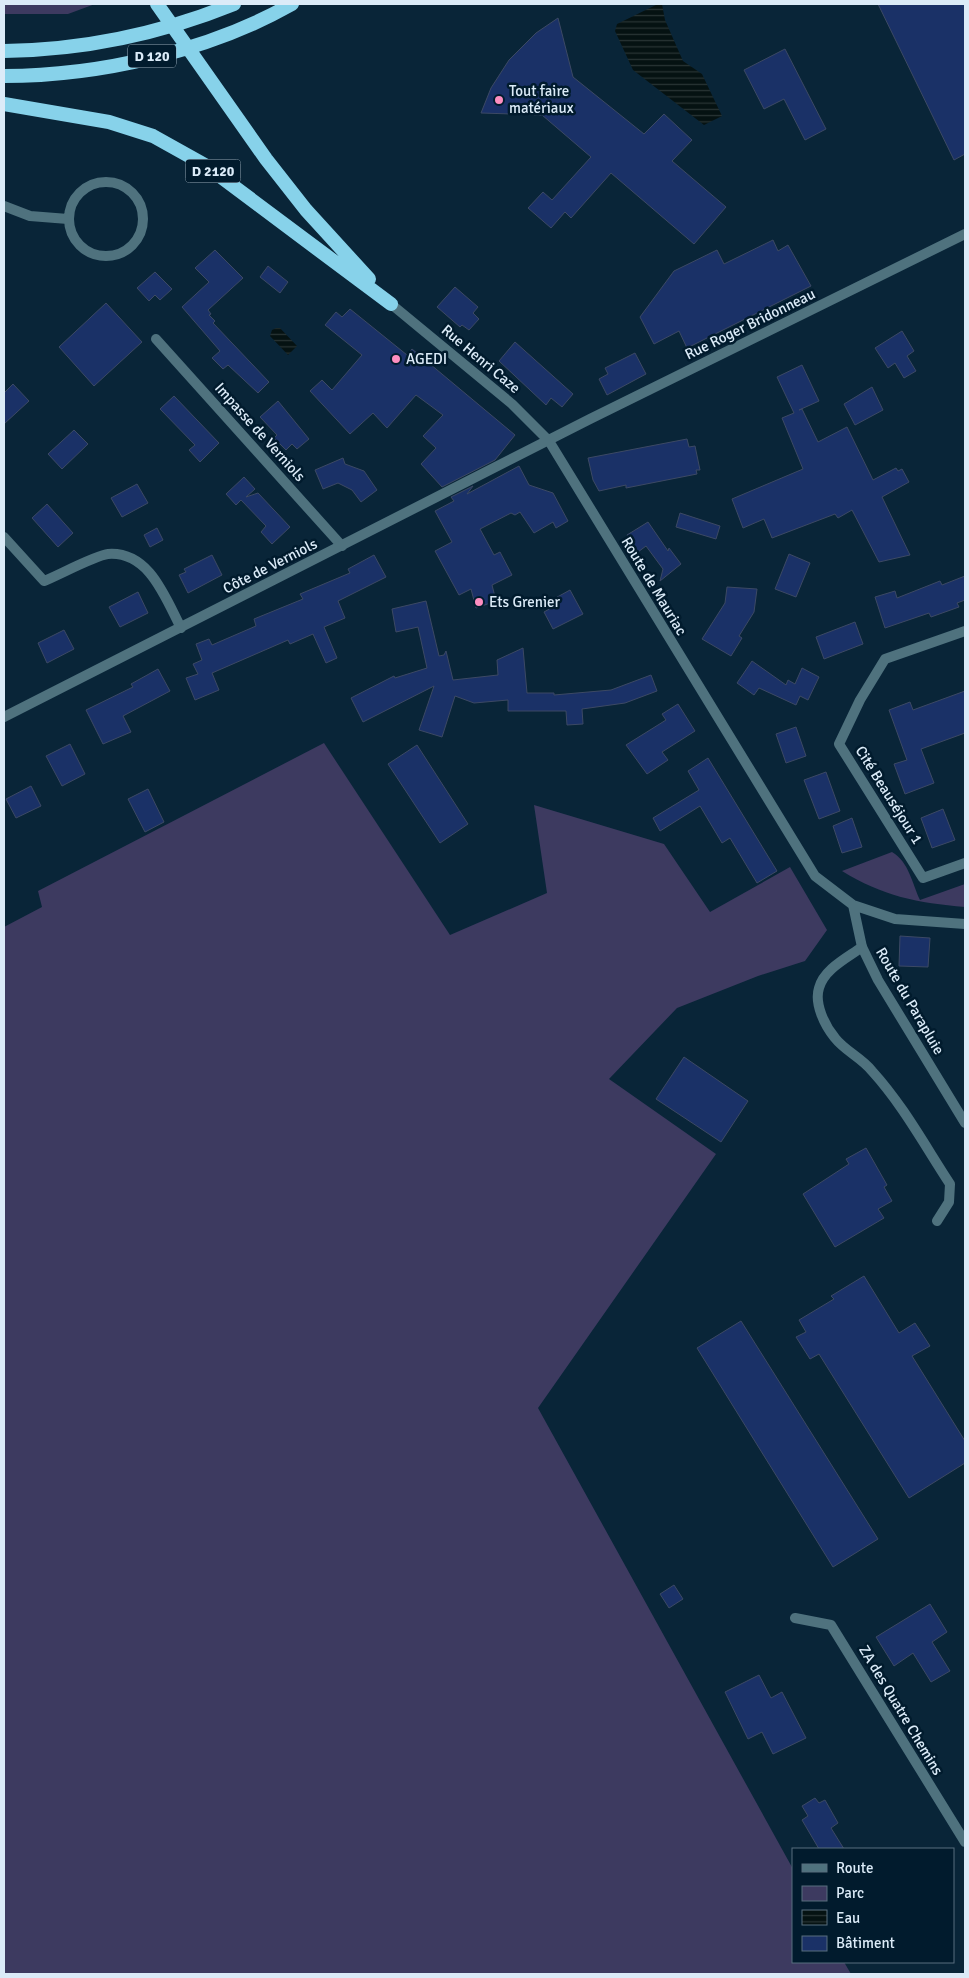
<svg xmlns="http://www.w3.org/2000/svg" width="969" height="1978" viewBox="0 0 969 1978" font-family="Signika,sans-serif">
	<style>
		.green { fill: #3d3a60 }
		.water { fill: url(#water-rules) }
		.building { fill: #1a3167; stroke: #3c4964 }
		.lines { fill: none; stroke-linecap: round; stroke-linejoin: round }
		.minor { stroke: #4f727e; stroke-width: 10 }
		.tertiary { stroke: #4f727e; stroke-width: 10 }
		.trunk { stroke: #87d2ea; stroke-width: 14 }
		.poi-dot { fill: #fd8ec0; stroke: #011b2d; stroke-width: 2 }
		.labels { text-anchor: middle; stroke-width: 5; stroke-linejoin: round; paint-order: stroke }
		.shield { fill: #011b2d; stroke: #9aadbb; stroke-width: 1 }
		.shield-label { font-size: 14px; font-weight: bold; fill: #dbebf8 }
		.poi-label { font-size: 15px; fill: #dbebf8; stroke: #011b2d; text-anchor: start }
		.street-label { font-size: 15px; fill: #dbebf8; stroke: #011b2d }
	</style>
	<defs>
		<pattern id="water-rules" width="6" height="5" patternUnits="userSpaceOnUse" patternTransform="scale(1.25)"><rect width="6" height="5" fill="#051212"/><path d="M0 2.5h6" fill="none" stroke="#293535"/></pattern>
	</defs>
	<rect width="100%" height="100%" fill="#092538"/>
	<path class="green" d="M 4,4 L 95,4 L 68,14 L 4,14 Z
		M 324,743 L 450,935 L 547,893 L 534,805 L 664,844 L 710,912 L 790,867 L 827,930 L 805,961 L 758,976 L 677,1008 L 609,1079 L 716,1154 L 538,1408 L 793,1869 L 793,1962 L 844,1962 L 851,1974 L 4,1974 L 4,927 L 42,907 L 38,891 Z
		M 892,852 C 909,862 912,883 920,900 L 965,884 L 965,907 C 918,903 882,896 842,871 Z"/>
	<path class="water" d="M 658,4 L 662,4 L 665,20 L 683,61 L 702,74 L 722,116 L 704,125 L 633,70 L 615,31 L 617,24 Z
		M 276,328 L 280,328 L 297,346 L 288,355 L 270,336 L 272,330 Z"/>
	<path class="building" d="M 878,4 L 965,4 L 965,154 L 954,160 Z
		M 558,18 L 573,77 L 644,134 L 664,114 L 692,140 L 672,161 L 726,207 L 694,244 L 611,173 L 571,218 L 565,212 L 551,228 L 528,208 L 543,192 L 552,200 L 591,157 L 542,115 L 481,113 L 491,88 L 509,60 L 536,33 Z
		M 785,49 L 826,129 L 805,140 L 784,99 L 764,109 L 744,70 Z
		M 773,240 L 778,251 L 788,245 L 811,286 L 687,348 L 679,331 L 654,344 L 640,317 L 674,271 L 717,250 L 724,264 Z
		M 215,250 L 243,278 L 208,310 L 211,314 L 209,315 L 215,321 L 213,323 L 269,382 L 258,393 L 228,365 L 223,369 L 212,358 L 220,351 L 182,307 L 209,282 L 195,268 Z
		M 268,266 L 288,282 L 280,293 L 260,277 Z
		M 155,272 L 172,289 L 160,300 L 155,295 L 149,301 L 137,288 Z
		M 455,287 L 478,307 L 473,313 L 479,319 L 469,330 L 462,325 L 460,327 L 437,307 Z
		M 106,303 L 142,342 L 94,386 L 59,347 Z
		M 350,309 L 407,355 L 412,349 L 515,435 L 495,460 L 442,487 L 421,464 L 436,448 L 423,436 L 443,415 L 416,395 L 387,428 L 373,413 L 350,434 L 310,391 L 322,380 L 332,390 L 362,355 L 325,325 L 336,312 L 342,317 Z
		M 902,331 L 914,351 L 907,356 L 916,371 L 904,378 L 895,363 L 888,368 L 875,348 Z
		M 515,342 L 573,394 L 562,407 L 551,398 L 546,405 L 499,361 Z
		M 635,353 L 646,374 L 607,395 L 599,379 L 608,374 L 605,368 Z
		M 802,365 L 819,401 L 799,410 L 802,409 L 818,442 L 847,427 L 873,480 L 896,468 L 898,471 L 902,469 L 909,482 L 882,497 L 910,555 L 879,562 L 852,510 L 838,518 L 835,514 L 772,538 L 764,519 L 743,528 L 732,499 L 803,469 L 782,418 L 794,413 L 777,377 Z
		M 13,384 L 29,401 L 4,424 L 4,393 Z
		M 872,387 L 883,410 L 855,425 L 844,404 Z
		M 174,396 L 219,443 L 200,462 L 189,450 L 195,445 L 160,409 Z
		M 278,401 L 309,439 L 297,449 L 292,444 L 286,450 L 274,438 L 277,435 L 260,417 Z
		M 74,430 L 88,444 L 62,469 L 48,454 Z
		M 687,439 L 689,447 L 695,446 L 700,470 L 696,470 L 697,474 L 626,488 L 626,485 L 599,491 L 593,480 L 588,458 Z
		M 343,458 L 345,464 L 364,471 L 377,490 L 361,502 L 352,490 L 338,483 L 323,489 L 315,470 Z
		M 519,466 L 529,485 L 553,493 L 568,521 L 556,528 L 553,522 L 534,533 L 520,512 L 515,515 L 511,513 L 480,529 L 494,555 L 500,552 L 512,575 L 492,585 L 496,601 L 476,608 L 471,589 L 459,595 L 435,551 L 452,542 L 435,511 L 454,501 L 451,497 L 473,486 L 467,494 Z
		M 244,477 L 255,489 L 246,497 L 258,493 L 290,527 L 272,544 L 261,532 L 266,526 L 241,500 L 236,505 L 226,494 Z
		M 137,484 L 148,503 L 122,517 L 111,498 Z
		M 47,504 L 73,533 L 58,547 L 32,518 Z
		M 680,513 L 720,526 L 716,539 L 676,527 Z
		M 648,522 L 668,551 L 669,548 L 681,564 L 660,581 L 663,569 L 646,546 L 638,552 L 627,535 Z
		M 157,528 L 163,540 L 150,547 L 144,535 Z
		M 789,554 L 810,563 L 796,597 L 775,589 Z
		M 212,555 L 222,575 L 188,593 L 179,575 L 186,572 L 184,569 Z
		M 374,555 L 386,577 L 338,601 L 345,618 L 324,627 L 337,658 L 326,663 L 313,634 L 290,644 L 288,640 L 212,673 L 219,690 L 195,700 L 186,678 L 198,674 L 193,664 L 202,660 L 196,644 L 209,639 L 212,645 L 256,626 L 254,619 L 303,599 L 300,594 L 350,573 L 348,569 Z
		M 965,576 L 965,600 L 957,603 L 959,607 L 931,617 L 929,613 L 885,628 L 875,597 L 895,591 L 897,598 L 940,581 L 942,585 Z
		M 727,587 L 757,589 L 754,612 L 739,636 L 742,638 L 731,656 L 702,639 L 725,603 Z
		M 570,590 L 583,614 L 553,629 L 544,612 L 553,607 L 550,601 Z
		M 138,592 L 148,613 L 120,627 L 109,607 Z
		M 426,601 L 439,656 L 444,655 L 446,651 L 453,680 L 498,675 L 497,660 L 523,648 L 527,693 L 554,693 L 554,695 L 611,690 L 651,675 L 657,691 L 625,703 L 582,709 L 583,724 L 567,725 L 566,711 L 508,711 L 508,700 L 474,703 L 455,696 L 442,737 L 419,730 L 434,686 L 363,722 L 351,698 L 394,676 L 395,678 L 427,668 L 418,627 L 396,632 L 392,609 Z
		M 855,622 L 863,644 L 824,659 L 816,637 Z
		M 64,630 L 74,649 L 47,663 L 38,643 Z
		M 752,661 L 786,685 L 788,680 L 795,684 L 802,668 L 819,677 L 808,700 L 800,696 L 796,705 L 759,688 L 754,695 L 737,683 Z
		M 158,669 L 170,691 L 123,716 L 131,732 L 103,744 L 86,710 L 133,687 L 131,684 Z
		M 965,691 L 965,733 L 921,749 L 934,783 L 905,794 L 894,764 L 907,760 L 889,710 L 910,702 L 913,710 Z
		M 678,704 L 695,731 L 662,752 L 668,760 L 647,774 L 626,745 L 666,720 L 662,714 Z
		M 796,727 L 806,756 L 786,763 L 776,734 Z
		M 70,744 L 85,774 L 62,786 L 46,756 Z
		M 417,745 L 468,824 L 440,843 L 388,764 Z
		M 708,758 L 777,871 L 757,883 L 730,838 L 722,843 L 700,806 L 660,831 L 653,818 L 699,790 L 688,771 Z
		M 826,772 L 840,811 L 819,819 L 804,780 Z
		M 31,786 L 41,806 L 16,818 L 6,799 Z
		M 148,789 L 164,822 L 145,832 L 128,799 Z
		M 943,809 L 955,840 L 932,848 L 921,818 Z
		M 852,818 L 862,847 L 842,853 L 833,826 Z
		M 900,936 L 930,938 L 928,967 L 899,966 Z
		M 684,1057 L 748,1101 L 721,1142 L 656,1099 Z
		M 866,1148 L 887,1185 L 884,1187 L 892,1201 L 878,1209 L 884,1218 L 835,1247 L 803,1194 L 849,1164 L 846,1159 Z
		M 864,1276 L 899,1333 L 915,1323 L 930,1346 L 912,1356 L 965,1441 L 965,1463 L 909,1498 L 819,1354 L 810,1359 L 796,1337 L 806,1332 L 799,1320 L 834,1299 L 831,1296 Z
		M 741,1321 L 878,1539 L 833,1567 L 697,1348 Z
		M 674,1585 L 683,1599 L 669,1608 L 660,1594 Z
		M 930,1604 L 947,1632 L 932,1642 L 950,1671 L 931,1682 L 913,1653 L 894,1666 L 876,1637 Z
		M 759,1675 L 771,1698 L 782,1692 L 806,1738 L 773,1754 L 762,1732 L 748,1739 L 725,1692 Z
		M 815,1798 L 819,1803 L 825,1800 L 838,1823 L 831,1828 L 844,1849 L 819,1849 L 802,1820 L 808,1816 L 802,1806 Z"/>
	<g class="lines">
		<path class="minor" d="M69 219a37 37 0 1 1 74 0a37 37 0 1 1-74 0Z
			M 4,206 L 30,216 L 68,219
			M 156,339 L 342,546
			M 4,537 L 44,581 C 57,576 96,555 108,554 C 149,551 165,597 181,628
			M 965,631 L 885,659 L 860,700 L 839,744 L 923,878 L 965,863
			M 862,947 C 847,958 824,969 819,988 C 814,1004 825,1026 835,1038 C 845,1051 862,1058 872,1071 C 903,1105 925,1146 950,1184 L 949,1202 L 937,1221
			M 795,1618 L 831,1625 L 965,1842"/>
		<path class="tertiary" d="M 391,304 L 512,404 L 549,441 L 815,876 L 853,905 L 862,947 L 878,980 L 965,1123
			M 4,717 L 590,419 L 965,234
			M 853,905 L 895,919 L 965,924"/>
		<path class="trunk" d="M 157,4 L 266,159 L 306,210 L 369,279
			M 4,51 C 83,50 160,34 234,4
			M 4,76 C 99,76 209,51 292,4
			M 4,104 L 109,122 L 153,136 L 205,165 L 391,304"/>
	</g>
	<g class="poi-dot">
		<circle cx="499" cy="100" r="5"/>
		<circle cx="396" cy="359" r="5"/>
		<circle cx="479" cy="602" r="5"/>
	</g>
	<g class="labels">
		<g class="shield">
			<rect x="128" y="44.5" width="48" height="23" rx="4"/>
			<rect x="185.5" y="159.5" width="55" height="23" rx="4"/>
		</g>
		<g class="shield-label">
			<text x="152" y="61">D 120</text>
			<text x="213" y="176">D 2120</text>
		</g>
		<g class="poi-label">
			<text x="509" y="96">Tout faire<tspan x="509" dy="17">matériaux</tspan></text>
			<text x="406" y="364">AGEDI</text>
			<text x="489" y="607">Ets Grenier</text>
		</g>
		<g class="street-label">
			<text transform="translate(750 324) rotate(-26)" y="5">Rue Roger Bridonneau</text>
			<text transform="translate(481 359) rotate(40)" y="5">Rue Henri Caze</text>
			<text transform="translate(260 432) rotate(48)" y="5">Impasse de Verniols</text>
			<text transform="translate(270 566) rotate(-27)" y="5">Côte de Verniols</text>
			<text transform="translate(654 586) rotate(59)" y="5">Route de Mauriac</text>
			<text transform="translate(889 795) rotate(58)" y="5">Cité Beauséjour 1</text>
			<text transform="translate(910 1001) rotate(60)" y="5">Route du Parapluie</text>
			<text transform="translate(901 1710) rotate(59)" y="5">ZA des Quatre Chemins</text>
		</g>
	</g>
	<rect width="969" height="1978" fill="none" stroke="#dbebf8" stroke-width="10"/>
	<rect x="792" y="1848" width="162" height="115" fill="#011b2d" stroke="#586e7e"/>
	<rect x="802" y="1864" width="25" height="8" fill="#4f727e" stroke="#586e7e"/>
	<text x="836" y="1873" font-size="15" fill="#dbebf8">Route</text>
	<rect x="802" y="1886" width="25" height="15" fill="#3d3a60" stroke="#586e7e"/>
	<text x="836" y="1898" font-size="15" fill="#dbebf8">Parc</text>
	<rect x="802" y="1910" width="25" height="15" fill="url(#water-rules)" stroke="#586e7e"/>
	<text x="836" y="1923" font-size="15" fill="#dbebf8">Eau</text>
	<rect x="802" y="1936" width="25" height="15" fill="#1a3167" stroke="#586e7e"/>
	<text x="836" y="1948" font-size="15" fill="#dbebf8">Bâtiment</text>
</svg>
